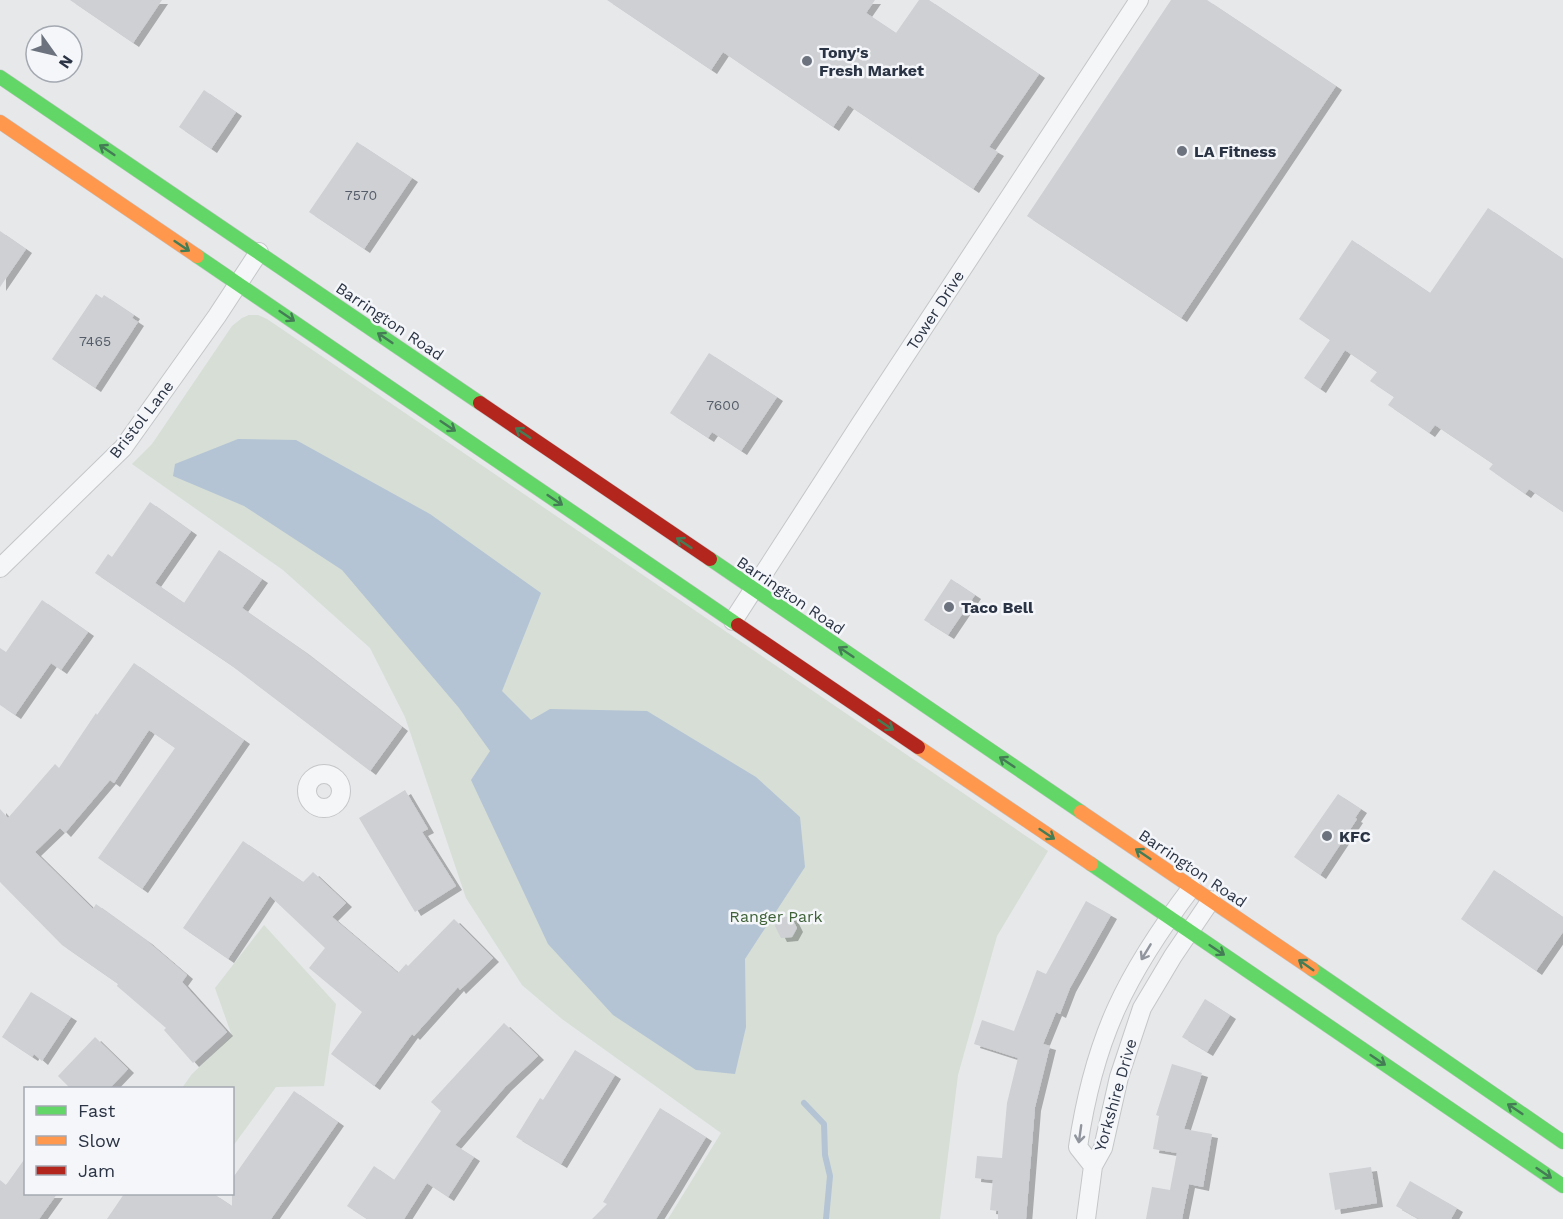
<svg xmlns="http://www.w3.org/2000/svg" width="1563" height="1219" viewBox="0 0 1563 1219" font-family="'Work Sans',sans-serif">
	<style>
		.green { fill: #d6ded6 }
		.water { fill: #b4c4d5 }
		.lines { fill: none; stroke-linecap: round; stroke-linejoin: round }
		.stream { stroke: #b4c4d5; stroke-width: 6 }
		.building { fill: #ced0d3; filter: url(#shadow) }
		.street-casing { stroke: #c4c6c8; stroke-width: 20 }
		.fast-casing { stroke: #c4c6c8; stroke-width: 15 }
		.slow-casing { stroke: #c4c6c8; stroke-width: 15 }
		.jam-casing { stroke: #c4c6c8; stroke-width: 15 }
		.street { stroke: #f5f6f7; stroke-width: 18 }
		.fast { stroke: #63d668; stroke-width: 14 }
		.slow { stroke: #ff974d; stroke-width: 14 }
		.jam { stroke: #b3261e; stroke-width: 14 }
		.oneway { stroke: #447d55 }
		.oneway2 { stroke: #90959e }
		.poi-dot { fill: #6c737f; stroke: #f4f6f9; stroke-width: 2 }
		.labels { text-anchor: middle; stroke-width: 5; stroke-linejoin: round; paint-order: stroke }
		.number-label { font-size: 14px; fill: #545c69 }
		.poi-label { font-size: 16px; font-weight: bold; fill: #2b3445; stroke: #f4f6f9; text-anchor: start }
		.street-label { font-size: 16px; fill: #2b3445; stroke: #f4f6f9 }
		.park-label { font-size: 16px; fill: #3f6138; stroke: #f4f6f9 }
	</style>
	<defs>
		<filter id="shadow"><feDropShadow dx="6" dy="4" stdDeviation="0" flood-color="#0004"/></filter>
	</defs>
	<rect width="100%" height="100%" fill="#e6e8ea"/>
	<path class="green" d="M 249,315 L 258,315 L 267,319 L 1048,851 L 997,936 L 958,1075 L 940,1219 L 668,1219 L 721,1133 L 562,1019 L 522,985 L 466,898 L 405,717 L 370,648 L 283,570 L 132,464 L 152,444 L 232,326 L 242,318 Z
		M 264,925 L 336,1004 L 324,1086 L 276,1087 L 233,1146 L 232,1088 L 182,1088 L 192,1074 L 232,1036 L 215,988 Z"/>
	<path class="water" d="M 238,439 L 296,440 L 430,514 L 541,593 L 502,691 L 531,720 L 550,709 L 647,711 L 756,777 L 800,817 L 805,867 L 745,959 L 746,1027 L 735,1074 L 696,1070 L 613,1015 L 548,944 L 471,780 L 490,751 L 459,708 L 342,570 L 244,506 L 173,476 L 175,464 Z"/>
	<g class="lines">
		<path class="stream" d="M 804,1103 L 824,1124 L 825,1155 L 830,1176 L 826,1219"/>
	</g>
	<path class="building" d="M 70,0 L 162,0 L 133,43 Z
		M 607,0 L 875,0 L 866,13 L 896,33 L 919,0 L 929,0 L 1039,74 L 989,147 L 998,152 L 973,189 L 848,105 L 833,127 L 723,52 L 711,70 Z
		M 1171,0 L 1207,0 L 1336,86 L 1181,318 L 1027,216 Z
		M 204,90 L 236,112 L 211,149 L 179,127 Z
		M 357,142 L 412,178 L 364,249 L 309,212 Z
		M 1488,208 L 1563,259 L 1563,512 L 1529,489 L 1525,494 L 1489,469 L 1493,464 L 1435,425 L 1429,433 L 1388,405 L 1394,397 L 1370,381 L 1377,372 L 1345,350 L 1320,389 L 1304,378 L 1330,340 L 1299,319 L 1352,240 L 1430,293 Z
		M 0,231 L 26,249 L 0,287 Z
		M 96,294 L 102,298 L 104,295 L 134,315 L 132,318 L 138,322 L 95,388 L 52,359 Z
		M 709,353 L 777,397 L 741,451 L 712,432 L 708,438 L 670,413 Z
		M 150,502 L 191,531 L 155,583 L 184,603 L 219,550 L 262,579 L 242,608 L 301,649 L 402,727 L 370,771 L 232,666 L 95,573 L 108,554 L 112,557 Z
		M 951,579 L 975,595 L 948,635 L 924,620 Z
		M 42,600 L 88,632 L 61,670 L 51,663 L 15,715 L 0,705 L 0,648 L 6,652 Z
		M 134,663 L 244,740 L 142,889 L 98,858 L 175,748 L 149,730 L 114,783 L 110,780 L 65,833 L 60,828 L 35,852 L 93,909 L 96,904 L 146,940 L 187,975 L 182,982 L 227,1032 L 193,1063 L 164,1030 L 166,1028 L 117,986 L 118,984 L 62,945 L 0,882 L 0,809 L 8,818 L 55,764 L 59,768 L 96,713 L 97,715 Z
		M 405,790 L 428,829 L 422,832 L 456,886 L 415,912 L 359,818 Z
		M 1338,794 L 1361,809 L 1355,818 L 1357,819 L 1320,875 L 1294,857 Z
		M 243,841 L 303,882 L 313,872 L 346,903 L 332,917 L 398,973 L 406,964 L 408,966 L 454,919 L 493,958 L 460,990 L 458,987 L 414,1036 L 412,1034 L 374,1086 L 331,1054 L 362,1012 L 309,968 L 325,948 L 270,896 L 228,959 L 183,928 Z
		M 1494,870 L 1563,917 L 1563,932 L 1536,971 L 1461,919 Z
		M 1086,901 L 1111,915 L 1070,988 L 1060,1014 L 1056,1012 L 1043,1044 L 1050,1046 L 1035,1107 L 1026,1219 L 998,1219 L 998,1211 L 990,1210 L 993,1180 L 975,1178 L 977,1156 L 1002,1158 L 1007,1103 L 1018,1058 L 974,1044 L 982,1020 L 1014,1031 L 1037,970 L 1046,974 Z
		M 791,916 L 797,928 L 792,937 L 781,938 L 775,926 L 779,918 Z
		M 31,992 L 71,1017 L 42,1061 L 34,1054 L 32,1057 L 2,1037 Z
		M 1205,999 L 1230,1015 L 1207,1052 L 1182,1037 Z
		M 504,1023 L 538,1056 L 505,1087 L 455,1145 L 474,1157 L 448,1197 L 427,1183 L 404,1219 L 367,1219 L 347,1206 L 374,1166 L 394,1180 L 441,1111 L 431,1102 Z
		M 95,1037 L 128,1069 L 109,1089 L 71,1089 L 58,1076 Z
		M 575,1050 L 615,1075 L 561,1164 L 516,1137 L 540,1098 L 543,1100 Z
		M 1172,1064 L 1202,1073 L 1184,1129 L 1212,1134 L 1203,1187 L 1189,1184 L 1182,1219 L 1146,1219 L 1152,1187 L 1170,1190 L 1177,1153 L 1153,1149 L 1159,1116 L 1156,1115 Z
		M 294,1091 L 338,1122 L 271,1219 L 107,1219 L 124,1194 L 214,1194 L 232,1206 L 232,1179 Z
		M 660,1108 L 706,1137 L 674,1190 L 656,1219 L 592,1219 L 607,1204 L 603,1202 Z
		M 26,1157 L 26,1194 L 57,1194 L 39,1219 L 0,1219 L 0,1180 L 6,1185 Z
		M 1371,1167 L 1377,1203 L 1335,1210 L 1329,1173 Z
		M 1410,1181 L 1457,1208 L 1451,1219 L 1419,1219 L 1396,1206 Z"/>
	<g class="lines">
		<defs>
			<path id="street" d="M 0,568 L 123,448 L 217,316 L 259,252
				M 733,621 L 861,423 L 1139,0
				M307 791a17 17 0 1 1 34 0a17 17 0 1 1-34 0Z
				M 1093,1166 L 1078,1147 C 1094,1038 1126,974 1192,887
				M 1086,1219 L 1093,1166 L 1103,1148 L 1119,1077 L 1142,1008 L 1173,956 L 1211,900"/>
			<path id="fast" d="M 0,77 L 480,403
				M 197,256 L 738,625
				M 710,559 L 1081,812
				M 1091,864 L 1563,1186
				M 1312,969 L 1563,1142"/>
			<path id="slow" d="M 0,122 L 197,256
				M 918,747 L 1091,864
				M 1081,812 L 1312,969"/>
			<path id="jam" d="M 480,403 L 710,559
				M 738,625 L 918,747"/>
		</defs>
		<use href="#street" class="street-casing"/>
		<use href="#fast" class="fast-casing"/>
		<use href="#slow" class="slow-casing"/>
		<use href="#jam" class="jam-casing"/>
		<use href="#street" class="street"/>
		<use href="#fast" class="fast"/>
		<use href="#slow" class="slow"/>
		<use href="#jam" class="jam"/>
	</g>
	<defs><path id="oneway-shaft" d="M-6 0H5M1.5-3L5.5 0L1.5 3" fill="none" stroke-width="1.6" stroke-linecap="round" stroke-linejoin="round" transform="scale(1.5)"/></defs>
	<g class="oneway">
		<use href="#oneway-shaft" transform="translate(107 150) rotate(-146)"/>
		<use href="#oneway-shaft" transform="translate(182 246) rotate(34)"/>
		<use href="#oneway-shaft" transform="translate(287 316) rotate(34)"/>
		<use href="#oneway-shaft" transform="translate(385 338) rotate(-146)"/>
		<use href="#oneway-shaft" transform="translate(448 426) rotate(34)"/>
		<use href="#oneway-shaft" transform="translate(523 433) rotate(-146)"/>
		<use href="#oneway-shaft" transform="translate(555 500) rotate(34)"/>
		<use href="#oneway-shaft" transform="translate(684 543) rotate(-146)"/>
		<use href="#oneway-shaft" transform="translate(846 652) rotate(-146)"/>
		<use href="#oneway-shaft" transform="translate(886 725) rotate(34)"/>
		<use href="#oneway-shaft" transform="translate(1007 762) rotate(-146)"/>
		<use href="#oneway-shaft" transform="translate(1047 834) rotate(34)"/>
		<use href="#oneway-shaft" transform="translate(1143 854) rotate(-146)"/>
		<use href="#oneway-shaft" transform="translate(1217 950) rotate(34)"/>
		<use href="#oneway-shaft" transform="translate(1306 965) rotate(-145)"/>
		<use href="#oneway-shaft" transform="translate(1378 1060) rotate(34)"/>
		<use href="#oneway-shaft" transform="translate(1515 1109) rotate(-146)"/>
		<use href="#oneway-shaft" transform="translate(1544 1173) rotate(34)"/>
	</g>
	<g class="oneway2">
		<use href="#oneway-shaft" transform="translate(1146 952) rotate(121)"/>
		<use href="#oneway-shaft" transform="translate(1080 1134) rotate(98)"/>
	</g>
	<g class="poi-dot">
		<circle cx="807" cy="61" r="6"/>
		<circle cx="1182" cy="151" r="6"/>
		<circle cx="949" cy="607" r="6"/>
		<circle cx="1327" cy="836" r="6"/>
	</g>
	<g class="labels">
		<g class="number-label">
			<text x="361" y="200">7570</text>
			<text x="95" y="346">7465</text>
			<text x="723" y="410">7600</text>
		</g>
		<g class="poi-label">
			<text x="819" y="58">Tony's<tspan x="819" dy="18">Fresh Market</tspan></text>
			<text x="1194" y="157">LA Fitness</text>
			<text x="961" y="613">Taco Bell</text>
			<text x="1339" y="842">KFC</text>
		</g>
		<g class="street-label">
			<text transform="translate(935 310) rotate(-57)" y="6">Tower Drive</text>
			<text transform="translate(390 321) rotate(34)" y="6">Barrington Road</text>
			<text transform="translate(141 419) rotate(-52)" y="6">Bristol Lane</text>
			<text transform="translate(791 595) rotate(34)" y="6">Barrington Road</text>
			<text transform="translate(1193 868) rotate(34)" y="6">Barrington Road</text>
			<text transform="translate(1115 1095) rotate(-74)" y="6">Yorkshire Drive</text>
		</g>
		<g class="park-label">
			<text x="776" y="922">Ranger Park</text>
		</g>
	</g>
	<rect x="24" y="1087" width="210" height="108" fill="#f4f6f9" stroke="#a4a8b1" stroke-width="1.5"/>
	<rect x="36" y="1106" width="30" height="9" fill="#63d668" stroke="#a4a8b1" stroke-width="1.5"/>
	<text x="78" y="1117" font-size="18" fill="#2b3445">Fast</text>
	<rect x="36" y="1136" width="30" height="9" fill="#ff974d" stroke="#a4a8b1" stroke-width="1.5"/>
	<text x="78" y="1147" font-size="18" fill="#2b3445">Slow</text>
	<rect x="36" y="1166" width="30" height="9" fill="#b3261e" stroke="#a4a8b1" stroke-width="1.5"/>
	<text x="78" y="1177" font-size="18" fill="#2b3445">Jam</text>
	<g transform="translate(54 54) rotate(124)"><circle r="28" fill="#f4f6f9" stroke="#a4a8b1" stroke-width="1.5"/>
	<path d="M0-4.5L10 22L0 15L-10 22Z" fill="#6c737f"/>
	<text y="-9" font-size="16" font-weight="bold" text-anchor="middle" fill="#2b3445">N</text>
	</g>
</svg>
